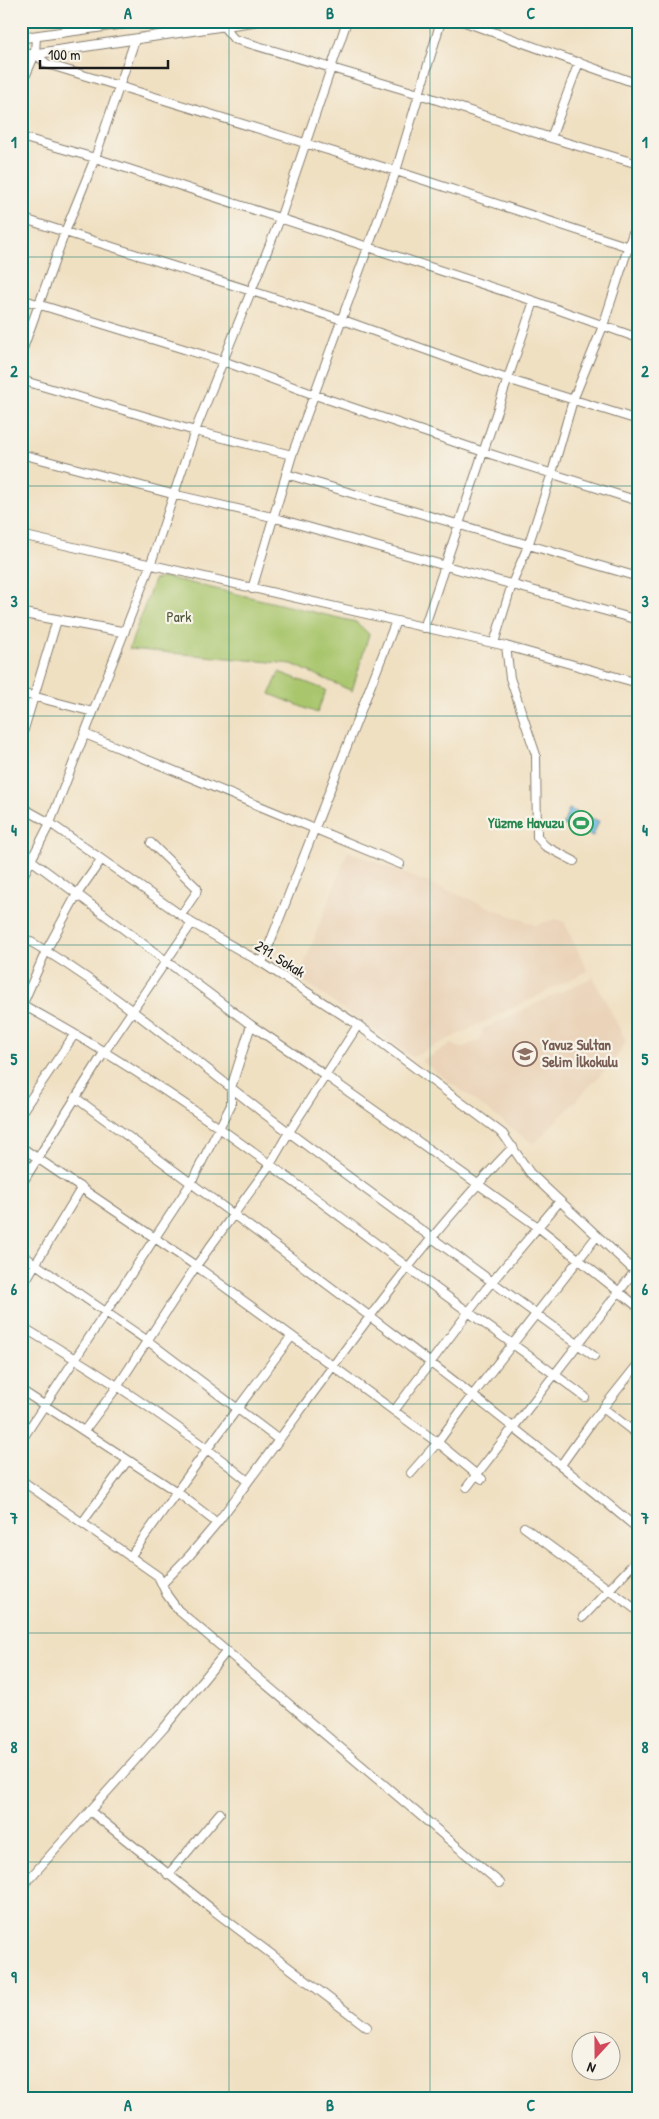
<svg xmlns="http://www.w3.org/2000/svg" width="659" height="2119" viewBox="0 0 659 2119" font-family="'Patrick Hand',sans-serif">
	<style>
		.built { fill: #ead3b8 }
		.green { fill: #a9c66d; stroke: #627144 }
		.water { fill: #67b9e2; stroke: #426a7f }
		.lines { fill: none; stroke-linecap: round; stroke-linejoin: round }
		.minor-casing { stroke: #867e6f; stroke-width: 10 }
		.tertiary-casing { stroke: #867e6f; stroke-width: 11 }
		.minor { stroke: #fff; stroke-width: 8 }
		.tertiary { stroke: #fff; stroke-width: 9 }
		.grid { fill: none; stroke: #0f766e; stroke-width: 1; stroke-opacity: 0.55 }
		.labels { text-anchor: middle; stroke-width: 4.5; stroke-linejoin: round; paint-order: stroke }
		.park-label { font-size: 15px; fill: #4d5838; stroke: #f7f3e8 }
		.leisure-label { font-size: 15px; font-weight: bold; fill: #27864d; stroke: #f7f3e8; text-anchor: end }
		.street-label { font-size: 15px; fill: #1c1c1c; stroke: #f7f3e8 }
		.education-label { font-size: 15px; font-weight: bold; fill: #785e54; stroke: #f7f3e8; text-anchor: start }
		.neatline { fill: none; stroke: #0f766e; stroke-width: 2 }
		.grid-label { font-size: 16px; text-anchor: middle; font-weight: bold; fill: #0f766e }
	</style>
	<rect width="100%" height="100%" fill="#f7f3e8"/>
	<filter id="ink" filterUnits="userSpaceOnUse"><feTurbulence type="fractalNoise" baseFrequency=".02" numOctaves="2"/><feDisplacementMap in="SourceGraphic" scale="10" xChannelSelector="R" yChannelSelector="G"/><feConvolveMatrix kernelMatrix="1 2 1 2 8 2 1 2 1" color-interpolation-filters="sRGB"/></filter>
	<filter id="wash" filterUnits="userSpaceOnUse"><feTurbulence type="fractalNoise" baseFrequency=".0096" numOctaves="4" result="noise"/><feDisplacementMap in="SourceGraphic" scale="20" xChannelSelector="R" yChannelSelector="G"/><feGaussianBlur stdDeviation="1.12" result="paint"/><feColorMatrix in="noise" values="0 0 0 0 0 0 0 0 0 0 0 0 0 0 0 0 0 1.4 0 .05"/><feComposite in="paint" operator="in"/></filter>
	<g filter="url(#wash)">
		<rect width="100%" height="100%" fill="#f0e0c2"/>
		<path class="built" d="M 348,851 L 535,925 L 556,919 L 564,922 L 588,971 L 412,1057 L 299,978 Z
			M 593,977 L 626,1041 L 614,1061 L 537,1141 L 532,1143 L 421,1061 L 451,1044 L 461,1048 L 480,1040 L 483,1029 Z"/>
		<path class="green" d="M 165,577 L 356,622 L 369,634 L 352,691 L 292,664 L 129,649 L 154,580 Z
			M 279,672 L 326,690 L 317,713 L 270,694 Z"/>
		<path class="water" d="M 569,809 L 599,821 L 593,836 L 563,825 Z"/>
	</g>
	<g filter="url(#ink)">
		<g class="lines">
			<defs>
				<path id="minor" d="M 462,21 L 638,84
					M 223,26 L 234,39 L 419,94 L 551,138 L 638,164
					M 36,36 L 35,54 L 47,64 L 396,171 L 638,250
					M 21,86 L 35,54
					M 21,137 L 95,158 L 534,301 L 638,338
					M 551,138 L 579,62
					M 21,218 L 343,320 L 507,379 L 638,420
					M 21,299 L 223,361 L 315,395 L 484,452 L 638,501
					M 21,354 L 65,232 L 95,158 L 135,40
					M 21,380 L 195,431 L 292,455
					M 21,454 L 172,494 L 272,517 L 638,620
					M 286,474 L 638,577
					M 21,535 L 506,646 L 638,683
					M 252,589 L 292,455 L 396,171 L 441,21
					M 424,628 L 534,301
					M 494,643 L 512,584 L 528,546 L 552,473 L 573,400 L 603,326 L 638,217
					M 506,646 L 510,678 L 536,755 L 537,837 L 545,846 L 574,861
					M 21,693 L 93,712
					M 85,734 L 400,864
					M 21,739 L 57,620
					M 21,807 L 50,823 L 192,923 L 262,963 L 358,1025 L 503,1134 L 530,1173 L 638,1274
					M 151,843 L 197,888 L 196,893 L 181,915
					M 21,855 L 31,860 L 77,894 L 251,1025 L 325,1075 L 538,1227 L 638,1307
					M 21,880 L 50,823 L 150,566 L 195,431 L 280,219 L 347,21
					M 21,936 C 108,986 183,1051 262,1112 C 372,1195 483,1275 594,1356
					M 262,963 L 396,621
					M 21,1004 C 158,1077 281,1172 405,1265 C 464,1310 525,1352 585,1397
					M 21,1008 L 46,951 L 77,894 L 101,860
					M 76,1098 C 265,1238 457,1377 638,1529
					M 21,1113 L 74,1035
					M 21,1147 L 196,1266 L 442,1446 L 482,1479
					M 21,1185 L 105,1051 L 192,923
					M 21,1254 L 148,1341 L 279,1440
					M 21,1288 L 82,1187
					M 21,1326 C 100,1373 177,1423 248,1481
					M 21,1390 L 177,1492 L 217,1523
					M 603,1408 L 638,1435
					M 394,1411 L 486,1289 L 560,1201
					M 84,1431 L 117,1387 L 196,1266 L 271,1163 L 289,1132 L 358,1025
					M 21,1441 L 191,1183 L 231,1105 L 231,1088 L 251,1025
					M 561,1465 L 591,1423 L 638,1364
					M 411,1473 L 438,1442 L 465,1405 L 597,1236
					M 21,1480 L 158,1576 L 167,1595 L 178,1610 L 500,1883
					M 467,1487 L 635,1271
					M 82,1523 L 128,1460
					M 524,1527 L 638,1611
					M 130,1557 L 208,1448 L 291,1337
					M 162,1584 L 190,1555 L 217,1523 C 314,1396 401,1262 513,1147
					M 583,1617 L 638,1559
					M 90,1811 L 213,1910 L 367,2027
					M 168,1875 L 220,1813
					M 21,1888 L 164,1728 L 226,1652"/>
				<path id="tertiary" d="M 21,38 L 143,21
					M 21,56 L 256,21
					M 21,613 L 124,632"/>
			</defs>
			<use href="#minor" class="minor-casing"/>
			<use href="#tertiary" class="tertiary-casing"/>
			<use href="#minor" class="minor"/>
			<use href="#tertiary" class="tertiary"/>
		</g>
	</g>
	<path class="grid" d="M 229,21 L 229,2098M 430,21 L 430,2098M 21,257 L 638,257M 21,486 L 638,486M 21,716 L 638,716M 21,945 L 638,945M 21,1174 L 638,1174M 21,1404 L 638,1404M 21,1633 L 638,1633M 21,1862 L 638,1862"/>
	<defs>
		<symbol id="stadium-ring" viewBox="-11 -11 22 22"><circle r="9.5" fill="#f7f3e8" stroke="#2e9e5b" stroke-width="1.5"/><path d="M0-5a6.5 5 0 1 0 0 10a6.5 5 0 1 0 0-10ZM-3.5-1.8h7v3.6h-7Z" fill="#2e9e5b"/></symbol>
		<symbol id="school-ring" viewBox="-11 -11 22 22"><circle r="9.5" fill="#f7f3e8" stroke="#8d6e63" stroke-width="1.5"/><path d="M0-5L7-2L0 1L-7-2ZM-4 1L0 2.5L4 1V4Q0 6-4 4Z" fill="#8d6e63"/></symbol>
	</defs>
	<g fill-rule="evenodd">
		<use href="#stadium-ring" x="567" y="809" width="28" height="28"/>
		<use href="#school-ring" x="511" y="1040" width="28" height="28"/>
	</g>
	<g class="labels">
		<g class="park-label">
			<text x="179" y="622">Park</text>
		</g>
		<g class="leisure-label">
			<text x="564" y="828">Yüzme Havuzu</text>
		</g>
		<g class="street-label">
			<text transform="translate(280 959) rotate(32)" y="5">291. Sokak</text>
		</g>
		<g class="education-label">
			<text x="542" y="1050">Yavuz Sultan<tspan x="542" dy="17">Selim İlkokulu</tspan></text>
		</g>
	</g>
	<rect width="659" height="2119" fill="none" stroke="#f7f3e8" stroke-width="55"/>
	<g transform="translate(596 2056) rotate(201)"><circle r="24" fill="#f7f3e8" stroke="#9f9d96"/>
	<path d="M0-4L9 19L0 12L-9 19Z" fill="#d1495b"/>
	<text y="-8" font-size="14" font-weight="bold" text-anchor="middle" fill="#1c1c1c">N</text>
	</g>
	<path d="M40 60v8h128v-8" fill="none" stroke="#1c1c1c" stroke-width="2.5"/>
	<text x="48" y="60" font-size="15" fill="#1c1c1c" stroke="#f7f3e8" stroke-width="4" paint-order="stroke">100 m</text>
	<rect x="28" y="28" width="604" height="2064" class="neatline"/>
	<g class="grid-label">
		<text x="128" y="19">A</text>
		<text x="330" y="19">B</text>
		<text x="531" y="19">C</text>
		<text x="14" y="148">1</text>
		<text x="645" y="148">1</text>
		<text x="14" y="377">2</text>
		<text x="645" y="377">2</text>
		<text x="14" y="607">3</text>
		<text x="645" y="607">3</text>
		<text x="14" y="836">4</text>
		<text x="645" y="836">4</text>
		<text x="14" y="1065">5</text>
		<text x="645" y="1065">5</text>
		<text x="14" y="1295">6</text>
		<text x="645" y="1295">6</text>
		<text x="14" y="1524">7</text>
		<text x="645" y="1524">7</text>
		<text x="14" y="1753">8</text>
		<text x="645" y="1753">8</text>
		<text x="14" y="1983">9</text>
		<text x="645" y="1983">9</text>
		<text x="128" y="2111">A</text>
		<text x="330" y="2111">B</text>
		<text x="531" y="2111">C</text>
	</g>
</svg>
